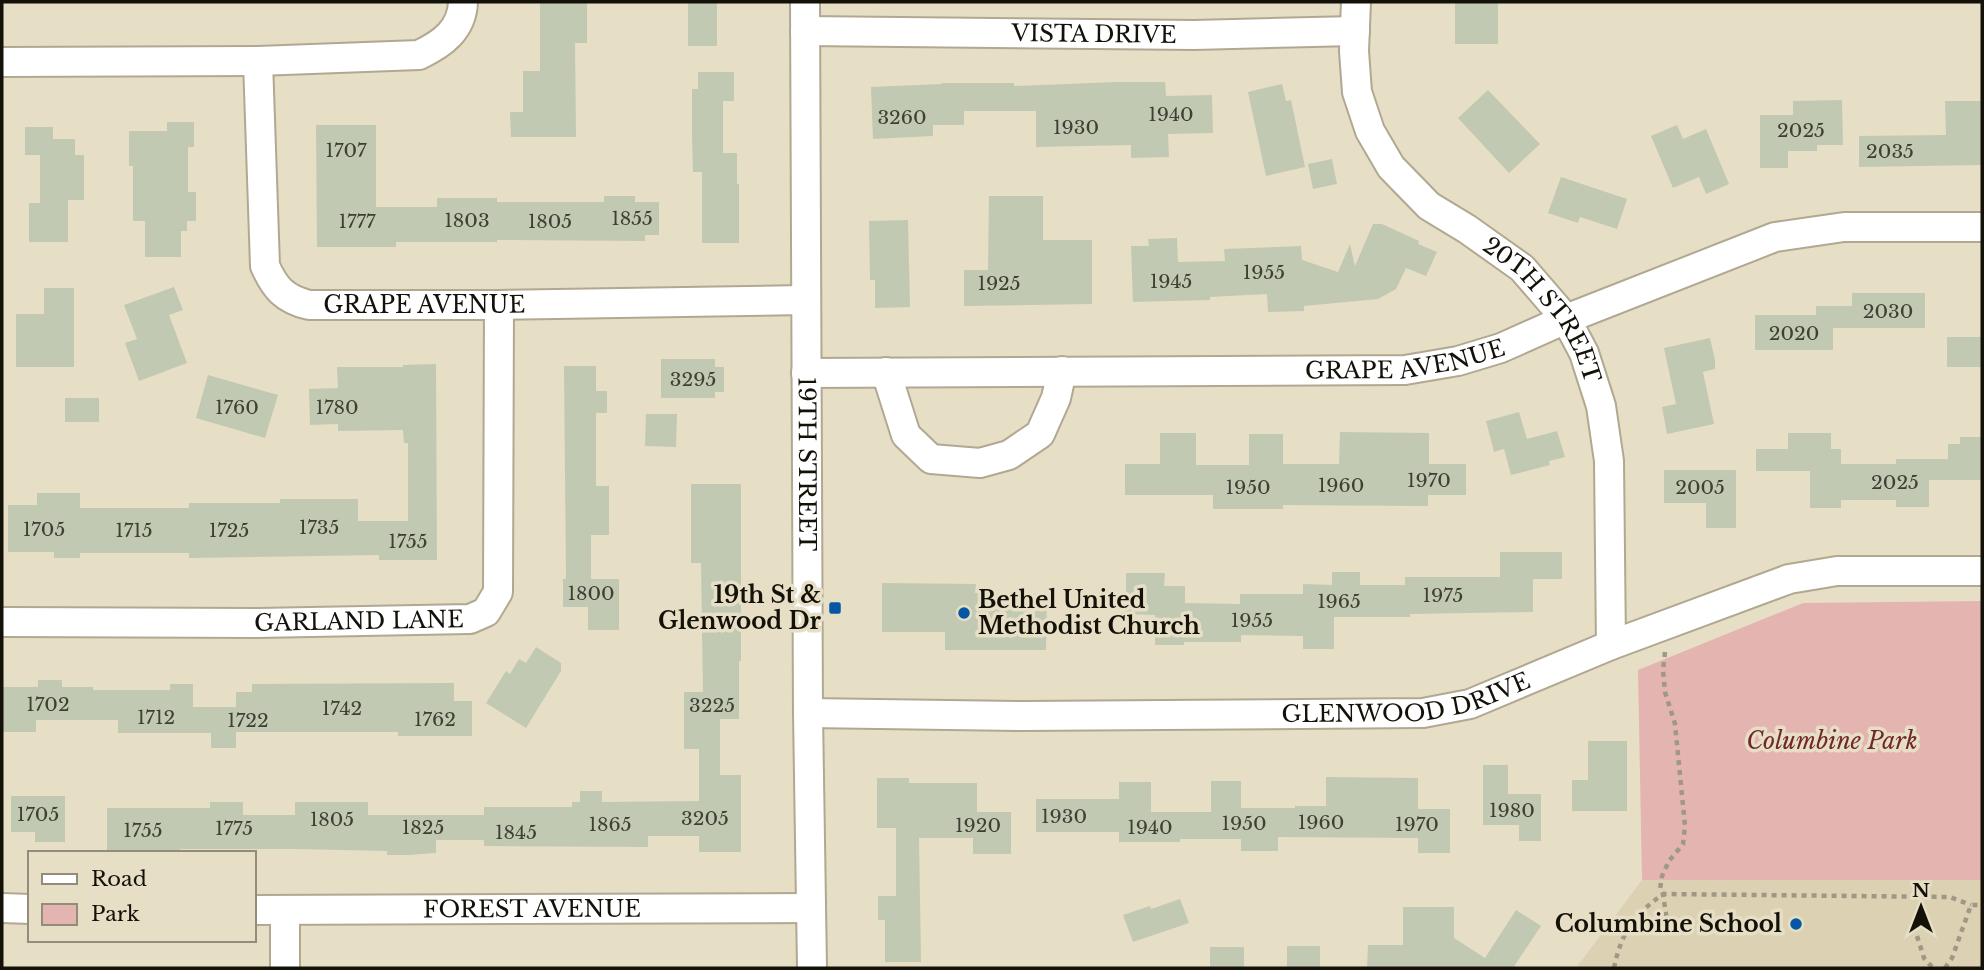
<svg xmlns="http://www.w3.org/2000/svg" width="1984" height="970" viewBox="0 0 1984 970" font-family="'Libre Baskerville',serif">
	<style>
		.built { fill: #ddd1b4 }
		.green { fill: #e4b4b1 }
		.building { fill: #c1c9b2 }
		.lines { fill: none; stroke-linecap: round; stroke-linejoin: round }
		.minor-casing { stroke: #b1a892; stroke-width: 32 }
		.path { stroke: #9f9885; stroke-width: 4.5; stroke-dasharray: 5 5; stroke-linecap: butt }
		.minor { stroke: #fff; stroke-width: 28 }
		.poi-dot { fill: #0656a5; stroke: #e7dec6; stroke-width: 2.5 }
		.labels { text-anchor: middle; stroke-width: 7; stroke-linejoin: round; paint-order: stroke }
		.number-label { font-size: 19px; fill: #3f3f33 }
		.street-label { font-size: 23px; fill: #141109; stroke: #e7dec6 }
		.poi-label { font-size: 23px; font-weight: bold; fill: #141109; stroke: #e7dec6; text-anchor: end }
		.park-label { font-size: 23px; font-style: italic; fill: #712829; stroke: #e7dec6 }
	</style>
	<rect width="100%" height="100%" fill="#e7dec6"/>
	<path class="built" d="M 1642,880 L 1982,880 L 1982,968 L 1576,968 Z"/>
	<path class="green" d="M 1982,601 L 1982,880 L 1642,880 L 1638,670 L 1803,603 Z"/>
	<path class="building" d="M 540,2 L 587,2 L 587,43 L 575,43 L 576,137 L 511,137 L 510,112 L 523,112 L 523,71 L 540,71 Z
		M 688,2 L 717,2 L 717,46 L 688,46 Z
		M 1455,2 L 1498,2 L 1498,44 L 1455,44 Z
		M 698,72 L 734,72 L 734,101 L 723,101 L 723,153 L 737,153 L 737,184 L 739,184 L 739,243 L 702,243 L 702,172 L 693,172 L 692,136 L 692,89 L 698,89 Z
		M 1116,82 L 1165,82 L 1166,96 L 1212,95 L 1213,133 L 1168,134 L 1169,157 L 1131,158 L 1131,145 L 1036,147 L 1036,111 L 964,111 L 964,125 L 933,125 L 933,136 L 873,139 L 871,87 L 942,84 L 942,83 L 1014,83 L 1014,86 Z
		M 1282,84 L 1286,101 L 1291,100 L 1305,167 L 1266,176 L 1248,92 Z
		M 1488,90 L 1540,144 L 1509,173 L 1458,118 Z
		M 1842,100 L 1843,145 L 1817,145 L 1817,151 L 1788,151 L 1788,168 L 1760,168 L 1760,115 L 1793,115 L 1793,101 Z
		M 1945,101 L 1981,101 L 1982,165 L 1859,167 L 1859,136 L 1946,135 Z
		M 167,122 L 194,122 L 194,147 L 188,147 L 188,192 L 196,192 L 196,221 L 187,221 L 187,231 L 181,231 L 181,257 L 145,257 L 145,221 L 133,221 L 133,166 L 129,166 L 129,131 L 167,131 Z
		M 316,125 L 376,125 L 376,207 L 437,207 L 437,198 L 497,198 L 497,202 L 604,202 L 604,196 L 635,196 L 635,202 L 659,202 L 659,235 L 645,235 L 645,241 L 497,240 L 497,242 L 396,242 L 396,247 L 317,247 Z
		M 1677,125 L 1683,139 L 1706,129 L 1729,184 L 1706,194 L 1699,177 L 1673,188 L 1651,136 Z
		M 25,127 L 53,127 L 53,139 L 75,139 L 75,155 L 84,155 L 84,200 L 68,200 L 68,242 L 29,242 L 29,203 L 40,203 L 40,155 L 25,155 Z
		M 1332,159 L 1337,184 L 1313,189 L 1308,164 Z
		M 1561,177 L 1627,199 L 1617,229 L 1580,217 L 1578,223 L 1548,213 Z
		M 989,196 L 1043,196 L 1043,240 L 1092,240 L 1092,304 L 964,306 L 964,270 L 988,270 Z
		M 908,220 L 910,307 L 875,308 L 875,280 L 870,280 L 869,221 Z
		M 1373,224 L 1382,224 L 1419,241 L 1418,244 L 1437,252 L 1426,276 L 1406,268 L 1396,289 L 1378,299 L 1304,306 L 1304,311 L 1268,312 L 1267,294 L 1210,297 L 1210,300 L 1133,302 L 1131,246 L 1149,246 L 1148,239 L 1177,238 L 1178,262 L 1225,261 L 1224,249 L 1301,246 L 1302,260 L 1338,272 L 1350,244 L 1355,266 Z
		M 174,287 L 183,310 L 169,315 L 187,363 L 139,381 L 125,343 L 137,339 L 124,305 Z
		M 44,288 L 74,288 L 74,367 L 16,367 L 16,314 L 44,314 Z
		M 1852,293 L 1925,293 L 1925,328 L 1833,328 L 1833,350 L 1755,350 L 1755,315 L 1816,315 L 1816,306 L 1852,306 Z
		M 1947,337 L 1982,337 L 1982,367 L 1947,367 Z
		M 1710,338 L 1715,360 L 1715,369 L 1703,372 L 1714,424 L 1667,434 L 1662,407 L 1676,404 L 1664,348 Z
		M 661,359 L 715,359 L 715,367 L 724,367 L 724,392 L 715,392 L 715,398 L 661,398 Z
		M 436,364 L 437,560 L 379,560 L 379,555 L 189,558 L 189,553 L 80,553 L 80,558 L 54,558 L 54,552 L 8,552 L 8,505 L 37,505 L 37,493 L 80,493 L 80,508 L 189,508 L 189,503 L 280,503 L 280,499 L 358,499 L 358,521 L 408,521 L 408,443 L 404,443 L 403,430 L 338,431 L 338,424 L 310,425 L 309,389 L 338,388 L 337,367 L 403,367 L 403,365 Z
		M 564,366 L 596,366 L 596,391 L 607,391 L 607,413 L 596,413 L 596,486 L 609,486 L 609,535 L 591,535 L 591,579 L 619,579 L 619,630 L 588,630 L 588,607 L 563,607 L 563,579 L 566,579 Z
		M 208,375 L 278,395 L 265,438 L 196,418 Z
		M 65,398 L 99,398 L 99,422 L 65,422 Z
		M 1519,412 L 1527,439 L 1557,431 L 1565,457 L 1549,461 L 1550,465 L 1511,475 L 1504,449 L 1494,452 L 1486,421 Z
		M 646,414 L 677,414 L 676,447 L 645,446 Z
		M 1340,432 L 1429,433 L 1429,464 L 1466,464 L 1466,495 L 1428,495 L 1428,506 L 1283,505 L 1283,509 L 1213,509 L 1213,495 L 1125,495 L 1125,464 L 1160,464 L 1160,433 L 1196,433 L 1196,465 L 1249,465 L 1249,434 L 1283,434 L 1283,464 L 1339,464 Z
		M 1788,433 L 1831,433 L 1831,449 L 1841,449 L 1841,464 L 1896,464 L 1896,459 L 1948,459 L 1948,444 L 1960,444 L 1960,437 L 1982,437 L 1982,480 L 1929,480 L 1929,507 L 1896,507 L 1896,500 L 1841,500 L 1841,508 L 1810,508 L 1810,471 L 1756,471 L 1756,449 L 1788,449 Z
		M 1664,470 L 1736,470 L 1736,528 L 1706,528 L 1706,503 L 1664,503 Z
		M 691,484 L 741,484 L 741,661 L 739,661 L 739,719 L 720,719 L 720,775 L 741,775 L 741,852 L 699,852 L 699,836 L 648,836 L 648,847 L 484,846 L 484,840 L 436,840 L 436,853 L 408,855 L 387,855 L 387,851 L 295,849 L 180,849 L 180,852 L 107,852 L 107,808 L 210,808 L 210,802 L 243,802 L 243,815 L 295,815 L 295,802 L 368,802 L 368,815 L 484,815 L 484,807 L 572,807 L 572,802 L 580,802 L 580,791 L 602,791 L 602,802 L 699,801 L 699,749 L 684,749 L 684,692 L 703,692 L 701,563 L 691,563 Z
		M 1500,552 L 1562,552 L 1562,579 L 1533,579 L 1533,612 L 1410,614 L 1410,617 L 1334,617 L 1334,649 L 1303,649 L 1303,636 L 1241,635 L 1241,642 L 1184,642 L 1184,645 L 1155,645 L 1155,615 L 1126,614 L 1126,573 L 1165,573 L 1164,586 L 1185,586 L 1185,603 L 1240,604 L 1240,594 L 1303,594 L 1303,584 L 1332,585 L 1332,572 L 1360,572 L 1360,585 L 1405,585 L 1405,577 L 1500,577 Z
		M 882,583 L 976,584 L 975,593 L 1047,594 L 1046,650 L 945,650 L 945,632 L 882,632 Z
		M 536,647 L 561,663 L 561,671 L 526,728 L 486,703 L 506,671 L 510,674 L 519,659 L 526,663 Z
		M 38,680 L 62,680 L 62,687 L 93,687 L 93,690 L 170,690 L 170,684 L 193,684 L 193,707 L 236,707 L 236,692 L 252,692 L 252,684 L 454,683 L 454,701 L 472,701 L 472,736 L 398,736 L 398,732 L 236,732 L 236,748 L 211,748 L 211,733 L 118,733 L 118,720 L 36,720 L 36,732 L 2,732 L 2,687 L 38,687 Z
		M 1588,741 L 1627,741 L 1627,811 L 1572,811 L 1572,780 L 1588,780 Z
		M 1483,765 L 1508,765 L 1508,794 L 1541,794 L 1541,841 L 1519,841 L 1519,825 L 1483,825 Z
		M 1326,777 L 1418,778 L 1418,809 L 1450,809 L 1450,853 L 1418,853 L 1418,838 L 1278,837 L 1278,851 L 1241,851 L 1241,839 L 1180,839 L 1180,842 L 1119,842 L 1119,832 L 1036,832 L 1036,799 L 1119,799 L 1119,782 L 1151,782 L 1151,812 L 1211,812 L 1211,781 L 1241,781 L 1241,808 L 1295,808 L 1295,806 L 1326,806 Z
		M 877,778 L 909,778 L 909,783 L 977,783 L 977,812 L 1011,812 L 1011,854 L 973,854 L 973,838 L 919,838 L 921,962 L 885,962 L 885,920 L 878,920 L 878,896 L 896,896 L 896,828 L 877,828 Z
		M 11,796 L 65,796 L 65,842 L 35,842 L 35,832 L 11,832 Z
		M 1180,899 L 1189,923 L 1133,942 L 1123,915 L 1150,906 L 1151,909 Z
		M 1403,907 L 1454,907 L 1454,938 L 1485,958 L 1516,910 L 1541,926 L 1513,968 L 1367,968 L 1368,945 L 1403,945 Z
		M 1287,946 L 1320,946 L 1320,968 L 1287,968 Z
		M 1210,947 L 1244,947 L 1244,968 L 1210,968 Z"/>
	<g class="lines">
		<defs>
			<g id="minor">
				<path id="s1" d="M 805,2 L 808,713 L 812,968"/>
				<path id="s2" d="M 1356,2 L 1354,51 L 1357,92 L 1370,131 L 1391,167 L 1429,206 L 1467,229 L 1522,268 L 1566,319 L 1584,353 L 1601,406 L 1609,461 L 1611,645"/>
				<path id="s3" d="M 805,31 L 1194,35 L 1355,31"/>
				<path id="s4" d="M 258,61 L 265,266 C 275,288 284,299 309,305 L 499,305 L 805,300"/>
				<path d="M 2,62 L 258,61 L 419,55 C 442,44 462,30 463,2"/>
				<path d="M 886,372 L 906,435 L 931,459 L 980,463 L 1009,455 L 1040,434 L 1056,398 L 1062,371"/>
				<path id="s5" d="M 806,373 L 1405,370 L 1458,361 L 1501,348 L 1566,319 L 1775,237 L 1844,227 L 1982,227"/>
				<path id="s6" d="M 5,622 L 258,623 L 470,619 L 486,612 L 498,592 L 499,305"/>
				<path id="s7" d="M 808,713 L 1023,716 L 1423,713 L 1470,704 L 1611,645 L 1789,579 L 1837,571 L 1982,571"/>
				<path d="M 2,908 L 30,909"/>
				<path id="s8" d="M 254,910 L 811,908"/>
				<path d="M 285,910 L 285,968"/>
			</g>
		</defs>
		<use href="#minor" class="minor-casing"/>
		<path class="path" d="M 1665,652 L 1663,670 L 1665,692 L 1675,724 L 1685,826 L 1683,844 L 1669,861 L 1662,876 L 1660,889 L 1663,894 L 1669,935
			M 1917,936 L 1924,958 L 1933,968
			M 1614,968 C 1621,933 1634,915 1663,894 L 1950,897 L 1971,905
			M 1945,968 L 1952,958 L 1971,905 L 1982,905"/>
		<use href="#minor" class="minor"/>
	</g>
	<g class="poi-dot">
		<rect x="828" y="601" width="14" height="14" rx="3.5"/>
		<circle cx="964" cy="613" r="7"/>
		<circle cx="1796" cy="924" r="7"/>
	</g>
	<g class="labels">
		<g class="number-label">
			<text x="1171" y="121">1940</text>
			<text x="902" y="124">3260</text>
			<text x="1076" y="134">1930</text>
			<text x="1801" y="137">2025</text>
			<text x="346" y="157">1707</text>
			<text x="1890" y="158">2035</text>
			<text x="632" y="225">1855</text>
			<text x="467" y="227">1803</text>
			<text x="357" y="228">1777</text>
			<text x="550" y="228">1805</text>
			<text x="1264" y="279">1955</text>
			<text x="1171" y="288">1945</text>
			<text x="999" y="290">1925</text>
			<text x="1888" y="318">2030</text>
			<text x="1794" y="340">2020</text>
			<text x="693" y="386">3295</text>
			<text x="237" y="414">1760</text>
			<text x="337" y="414">1780</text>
			<text x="1429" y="487">1970</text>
			<text x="1895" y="489">2025</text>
			<text x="1341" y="492">1960</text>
			<text x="1248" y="494">1950</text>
			<text x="1700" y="494">2005</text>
			<text x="319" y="534">1735</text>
			<text x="44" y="536">1705</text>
			<text x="134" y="537">1715</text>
			<text x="229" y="537">1725</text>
			<text x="408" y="548">1755</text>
			<text x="591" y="600">1800</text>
			<text x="1443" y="602">1975</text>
			<text x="1339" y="608">1965</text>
			<text x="1252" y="627">1955</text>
			<text x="48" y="711">1702</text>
			<text x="712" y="712">3225</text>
			<text x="342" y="715">1742</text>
			<text x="156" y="724">1712</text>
			<text x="435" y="726">1762</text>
			<text x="248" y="727">1722</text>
			<text x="1512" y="817">1980</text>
			<text x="38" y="821">1705</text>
			<text x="1064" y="823">1930</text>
			<text x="705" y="825">3205</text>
			<text x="332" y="826">1805</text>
			<text x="1321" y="829">1960</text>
			<text x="1244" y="830">1950</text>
			<text x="610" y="831">1865</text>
			<text x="1417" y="831">1970</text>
			<text x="978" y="832">1920</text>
			<text x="423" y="834">1825</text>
			<text x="1150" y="834">1940</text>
			<text x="234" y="835">1775</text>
			<text x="143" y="837">1755</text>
			<text x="516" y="839">1845</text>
		</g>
		<g class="street-label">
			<text dy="8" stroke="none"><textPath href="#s3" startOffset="289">VISTA DRIVE</textPath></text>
			<text dy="8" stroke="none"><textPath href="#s4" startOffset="382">GRAPE AVENUE</textPath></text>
			<text dy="8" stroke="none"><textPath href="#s2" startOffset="385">20TH STREET</textPath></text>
			<text dy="8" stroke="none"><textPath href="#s5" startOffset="600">GRAPE AVENUE</textPath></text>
			<text dy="8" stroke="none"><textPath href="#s1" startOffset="462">19TH STREET</textPath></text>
			<text dy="8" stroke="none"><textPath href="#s6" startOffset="354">GARLAND LANE</textPath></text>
			<text dy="8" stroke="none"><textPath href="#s7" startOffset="600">GLENWOOD DRIVE</textPath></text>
			<text dy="8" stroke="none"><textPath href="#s8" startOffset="278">FOREST AVENUE</textPath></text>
		</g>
		<g class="poi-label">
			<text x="821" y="603">19th St &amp;<tspan x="821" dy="26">Glenwood Dr</tspan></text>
			<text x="978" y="608" text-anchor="start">Bethel United<tspan x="978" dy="26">Methodist Church</tspan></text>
			<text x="1782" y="932">Columbine School</text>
		</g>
		<g class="park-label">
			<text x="1832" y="749">Columbine Park</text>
		</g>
	</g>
	<rect width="1984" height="970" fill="none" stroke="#141109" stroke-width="7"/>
	<rect x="28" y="851" width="228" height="91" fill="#e7dec6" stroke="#938c7a" stroke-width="2"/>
	<rect x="42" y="874" width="35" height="10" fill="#ffffff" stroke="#938c7a" stroke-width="2"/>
	<text x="91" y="886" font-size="21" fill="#141109">Road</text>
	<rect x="42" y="904" width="35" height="21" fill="#e4b4b1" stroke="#938c7a" stroke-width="2"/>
	<text x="91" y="921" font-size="21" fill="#141109">Park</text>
	<g transform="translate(1921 907)" stroke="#e7dec6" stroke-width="5" paint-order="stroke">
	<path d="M0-5L12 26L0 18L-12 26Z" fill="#141109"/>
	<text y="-10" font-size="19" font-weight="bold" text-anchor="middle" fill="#141109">N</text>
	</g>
</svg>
